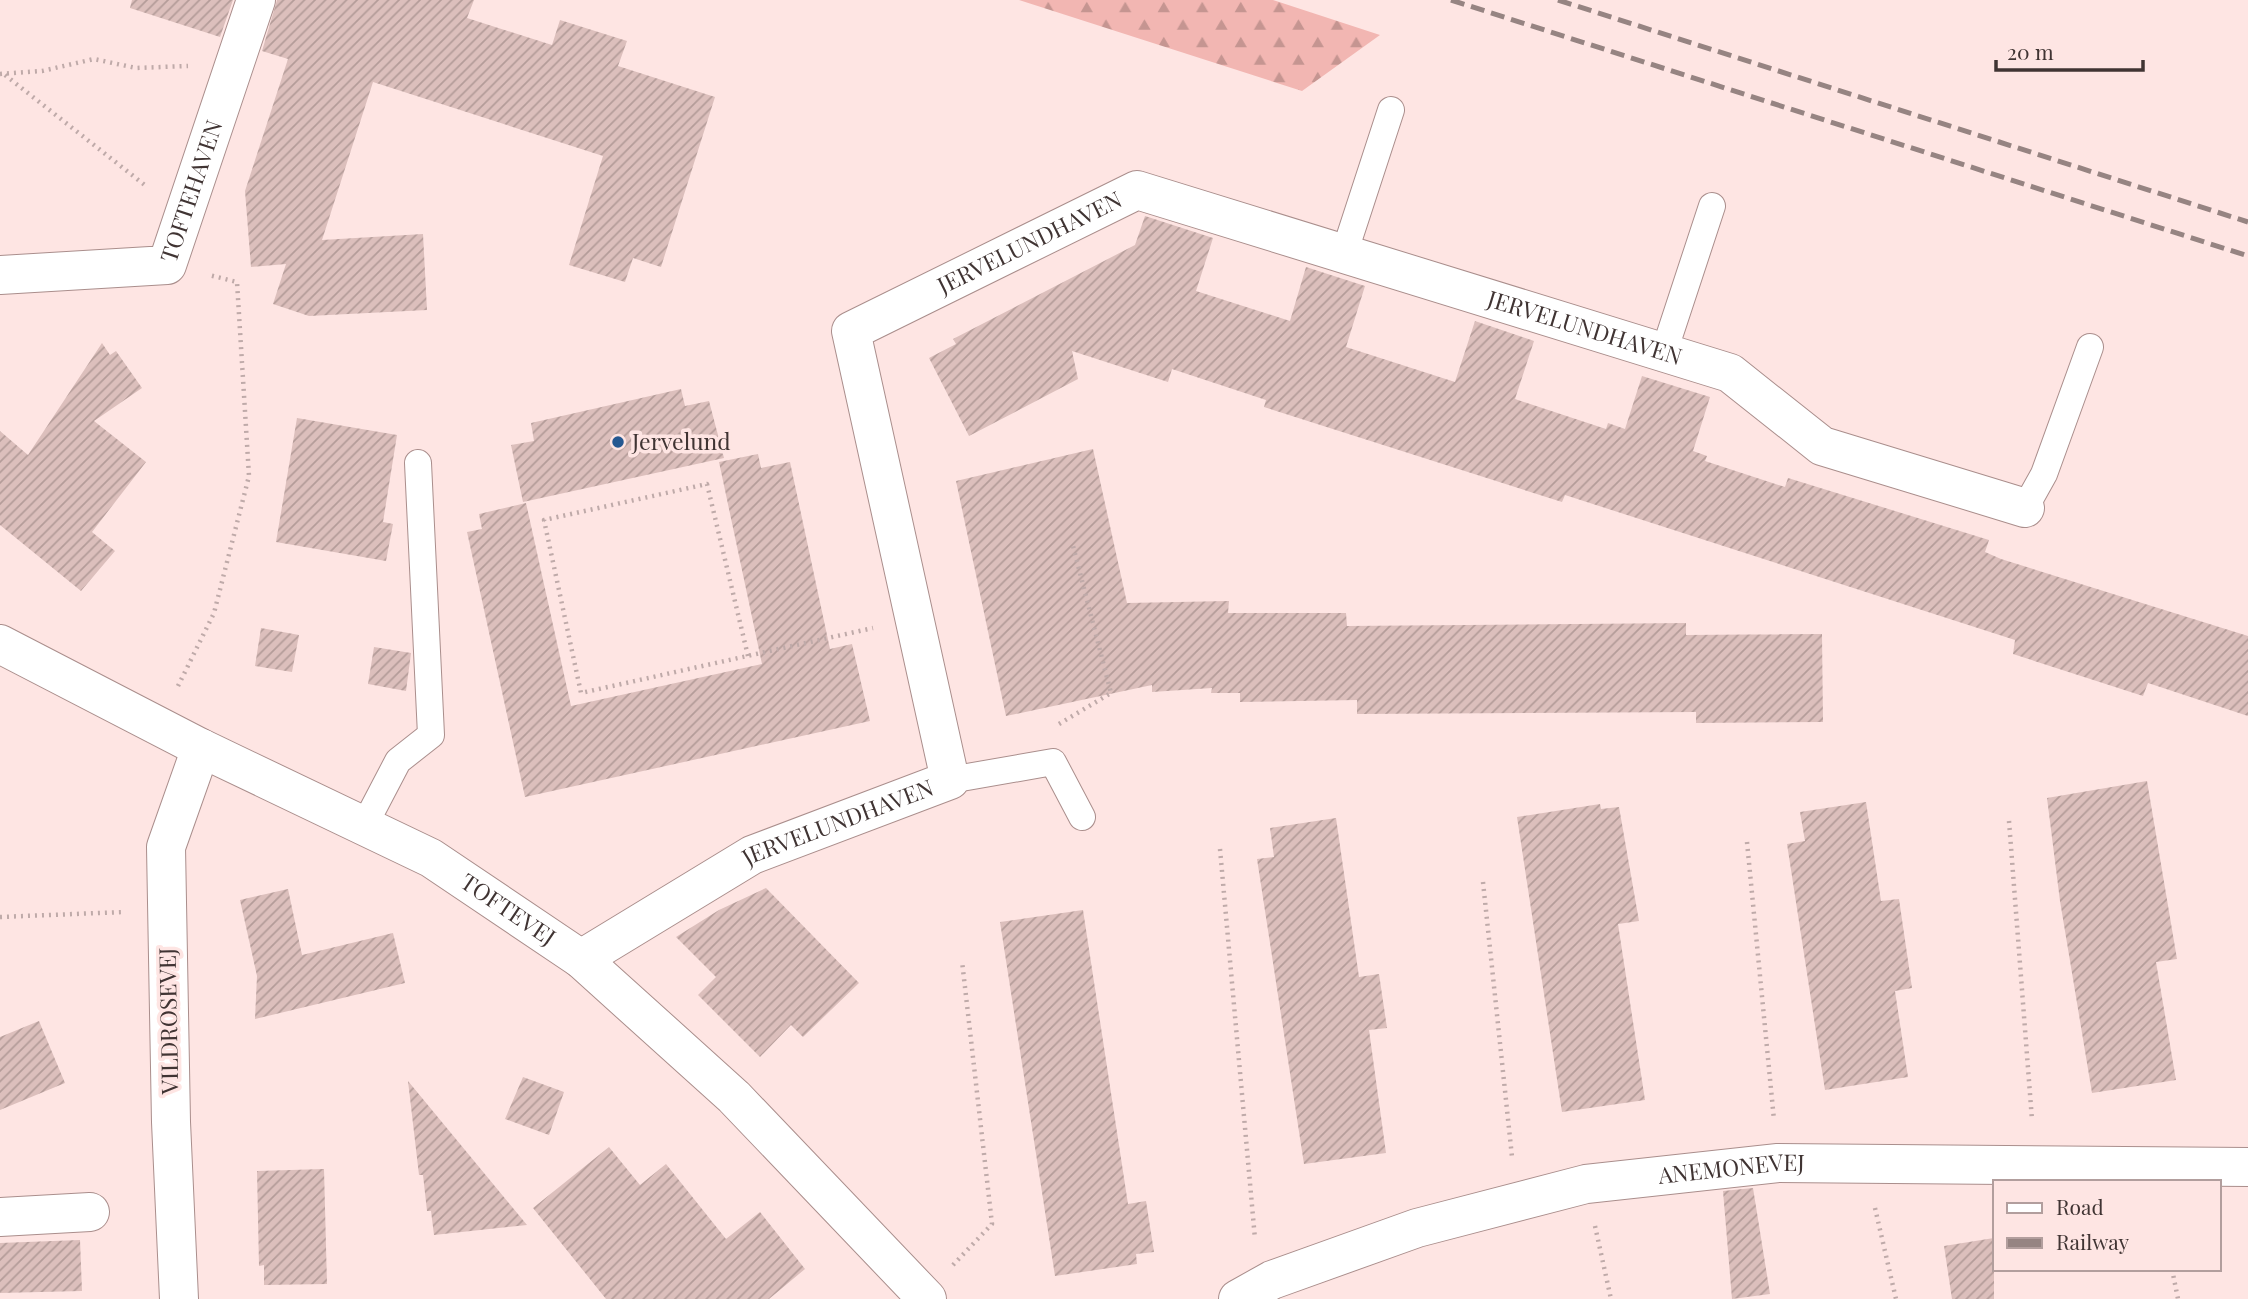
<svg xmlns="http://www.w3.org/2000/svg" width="2248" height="1299" viewBox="0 0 2248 1299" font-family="'Playfair Display',serif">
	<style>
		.forest { fill: url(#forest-firs) }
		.building { fill: url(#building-hatch) }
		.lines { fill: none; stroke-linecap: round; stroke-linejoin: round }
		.service-casing { stroke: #aa8e8c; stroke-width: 28 }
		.minor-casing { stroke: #aa8e8c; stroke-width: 40 }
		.path { stroke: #bfaaa9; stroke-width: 4.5; stroke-dasharray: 2 5; stroke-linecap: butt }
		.service { stroke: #fff; stroke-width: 26 }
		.minor { stroke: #fff; stroke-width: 38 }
		.rail { stroke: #968482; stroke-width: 5; stroke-dasharray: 14 7; stroke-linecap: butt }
		.poi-dot { fill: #255891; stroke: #fee5e3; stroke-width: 2.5 }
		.labels { text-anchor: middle; stroke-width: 7; stroke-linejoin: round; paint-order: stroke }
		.street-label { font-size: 23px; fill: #403433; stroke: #fee5e3 }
		.poi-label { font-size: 23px; fill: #403433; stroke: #fee5e3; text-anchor: start }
	</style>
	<defs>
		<pattern id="forest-firs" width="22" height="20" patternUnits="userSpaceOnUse" patternTransform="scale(1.75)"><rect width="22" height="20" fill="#f2b6b2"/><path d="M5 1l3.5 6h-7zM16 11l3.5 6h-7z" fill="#c59591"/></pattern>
		<pattern id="building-hatch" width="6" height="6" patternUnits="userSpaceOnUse" patternTransform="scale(1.75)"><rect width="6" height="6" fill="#dcbfbc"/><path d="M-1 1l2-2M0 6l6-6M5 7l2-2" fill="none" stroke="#b49c99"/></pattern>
	</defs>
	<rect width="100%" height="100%" fill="#fee5e3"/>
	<path class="forest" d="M 1019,0 L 1273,0 L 1380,35 L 1302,91 Z"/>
	<path class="building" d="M 132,0 L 233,0 L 220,37 L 130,8 Z
		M 277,0 L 474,0 L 467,18 L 552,45 L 560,20 L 627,41 L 618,66 L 715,97 L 661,267 L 633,258 L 625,282 L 569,265 L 603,156 L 373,82 L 322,240 L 423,234 L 427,310 L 309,316 L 273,304 L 286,264 L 251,267 L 245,191 L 288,59 L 262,51 Z
		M 1145,216 L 1213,238 L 1196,291 L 1290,321 L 1306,267 L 1365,286 L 1346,347 L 1455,382 L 1475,321 L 1534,341 L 1515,399 L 1606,429 L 1608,423 L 1625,429 L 1642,376 L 1710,397 L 1693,451 L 1707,456 L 1705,461 L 1785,487 L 1788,478 L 1989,540 L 1985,552 L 2001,559 L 2248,636 L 2248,716 L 2148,683 L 2143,696 L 2013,654 L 2015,640 L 1565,495 L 1562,502 L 1264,407 L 1266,400 L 1172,369 L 1168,382 L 1072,351 L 1078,379 L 969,436 L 929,358 L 956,344 L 953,339 L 1135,245 Z
		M 102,343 L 110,355 L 116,351 L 142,388 L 94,421 L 146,462 L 92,532 L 115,551 L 81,591 L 0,525 L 0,431 L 28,455 Z
		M 681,389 L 685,406 L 709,401 L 724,458 L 523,502 L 511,445 L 534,441 L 531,423 Z
		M 297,418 L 397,435 L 383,522 L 393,524 L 386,561 L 276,542 Z
		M 1093,449 L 1127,603 L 1229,601 L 1228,613 L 1346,613 L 1347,626 L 1686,623 L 1686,635 L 1822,634 L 1823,722 L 1696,723 L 1696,712 L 1357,714 L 1357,700 L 1240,702 L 1240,693 L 1211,693 L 1212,688 L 1152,692 L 1152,685 L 1006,716 L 956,481 Z
		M 758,454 L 761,468 L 790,462 L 830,649 L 852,644 L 870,721 L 525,797 L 467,532 L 482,529 L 479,514 L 526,503 L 571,706 L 762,664 L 719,462 Z
		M 261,628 L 299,635 L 292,672 L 255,666 Z
		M 374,647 L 411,653 L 406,691 L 368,684 Z
		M 2147,781 L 2177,959 L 2156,962 L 2176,1080 L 2092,1093 L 2060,901 L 2047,798 Z
		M 1866,802 L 1881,901 L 1899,899 L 1912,988 L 1895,991 L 1908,1077 L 1825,1090 L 1787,844 L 1805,841 L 1800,812 Z
		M 1600,804 L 1601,809 L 1619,807 L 1639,921 L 1618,924 L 1645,1100 L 1562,1112 L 1517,817 Z
		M 1336,818 L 1359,977 L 1379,974 L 1387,1028 L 1369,1030 L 1386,1153 L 1304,1164 L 1257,859 L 1274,857 L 1270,828 Z
		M 766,888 L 859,983 L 803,1037 L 791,1025 L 760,1057 L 698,995 L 716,977 L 676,937 L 719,910 Z
		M 288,889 L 302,955 L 393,933 L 405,983 L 255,1019 L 257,976 L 240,900 Z
		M 1083,910 L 1128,1204 L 1146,1201 L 1154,1252 L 1136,1254 L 1137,1264 L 1055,1276 L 1000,922 Z
		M 39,1021 L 65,1083 L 0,1110 L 0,1037 Z
		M 523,1077 L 564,1092 L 549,1135 L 505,1119 Z
		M 408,1081 L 527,1225 L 434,1235 L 431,1211 L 427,1211 L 423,1175 L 419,1175 Z
		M 609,1147 L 640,1185 L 666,1164 L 726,1239 L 760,1212 L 805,1269 L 769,1299 L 606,1299 L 533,1208 Z
		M 324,1169 L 327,1284 L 264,1285 L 264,1265 L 259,1266 L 257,1171 Z
		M 1753,1188 L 1770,1294 L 1732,1299 L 1723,1191 Z
		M 1994,1238 L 1994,1299 L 1952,1299 L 1944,1246 Z
		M 80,1240 L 82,1291 L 0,1293 L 0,1243 Z"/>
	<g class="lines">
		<defs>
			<path id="service" d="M 1344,254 L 1391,110
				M 1664,352 L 1712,206
				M 2025,508 L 2044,474 L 2090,347
				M 950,780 L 1053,762 L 1082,817
				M 364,826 L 398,761 L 431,735 L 418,463"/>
			<g id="minor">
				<path id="s1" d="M 0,275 L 167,265 L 256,0"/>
				<path id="s2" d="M 0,644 L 201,748 L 431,858 L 581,959 L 734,1097 L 927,1299"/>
				<path id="s3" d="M 581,959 L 752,855 L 950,780 L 851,331 L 1137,190 L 1730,373 L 1822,446 L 2025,508"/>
				<path d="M 0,1217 L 90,1212"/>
				<path d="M 179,1299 L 171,1122 L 166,847 L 201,748"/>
				<path id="s4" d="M 1238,1299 L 1272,1280 L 1417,1228 L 1586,1184 L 1778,1163 L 2248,1167"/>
			</g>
		</defs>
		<use href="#service" class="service-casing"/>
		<use href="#minor" class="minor-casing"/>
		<path class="path" d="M 0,74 L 42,71 L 94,59 L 136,68 L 188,66
			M 5,75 L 146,186
			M 748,656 L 707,484 L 544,520 L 581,693 L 873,628
			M 178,686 L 214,613 L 249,476 L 237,282 L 209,275
			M 1059,724 L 1111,693 L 1072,542
			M 2009,821 L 2032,1120
			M 1747,842 L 1774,1120
			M 1220,849 L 1255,1239
			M 1483,882 L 1512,1157
			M 0,917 L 124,912
			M 1875,1208 L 1896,1299
			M 1595,1226 L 1611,1299
			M 953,1265 L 992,1224 L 962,961
			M 2172,1269 L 2178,1299"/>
		<use href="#service" class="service"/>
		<use href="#minor" class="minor"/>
		<path class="rail" d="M 1451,0 L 2248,256
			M 1558,0 L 2248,222"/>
	</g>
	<circle class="poi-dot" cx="618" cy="442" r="7"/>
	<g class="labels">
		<g class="street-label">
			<text dy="8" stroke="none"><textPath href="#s1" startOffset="245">TOFTEHAVEN</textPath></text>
			<text dy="8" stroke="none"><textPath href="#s3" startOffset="1071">JERVELUNDHAVEN</textPath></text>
			<text dy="8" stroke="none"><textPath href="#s3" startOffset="1659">JERVELUNDHAVEN</textPath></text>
			<text dy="8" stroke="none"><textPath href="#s3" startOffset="292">JERVELUNDHAVEN</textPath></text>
			<text dy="8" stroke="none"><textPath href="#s2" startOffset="574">TOFTEVEJ</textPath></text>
			<text transform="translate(169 1021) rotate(-91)" y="8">VILDROSEVEJ</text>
			<text dy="8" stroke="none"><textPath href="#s4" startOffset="514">ANEMONEVEJ</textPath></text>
		</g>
		<g class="poi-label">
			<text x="632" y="450">Jervelund</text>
		</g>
	</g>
	<rect x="1993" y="1180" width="228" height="91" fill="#fee5e3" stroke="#b29e9d" stroke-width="2"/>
	<rect x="2007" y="1203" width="35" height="10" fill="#ffffff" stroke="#b29e9d" stroke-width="2"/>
	<text x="2056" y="1215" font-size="21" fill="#403433">Road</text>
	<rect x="2007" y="1238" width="35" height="10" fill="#968482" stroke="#b29e9d" stroke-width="2"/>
	<text x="2056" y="1250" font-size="21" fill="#403433">Railway</text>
	<path d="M1996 60v10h147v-10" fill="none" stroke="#403433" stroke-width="3.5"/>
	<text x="2007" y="60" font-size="21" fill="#403433" stroke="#fee5e3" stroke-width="5" paint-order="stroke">20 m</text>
</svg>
